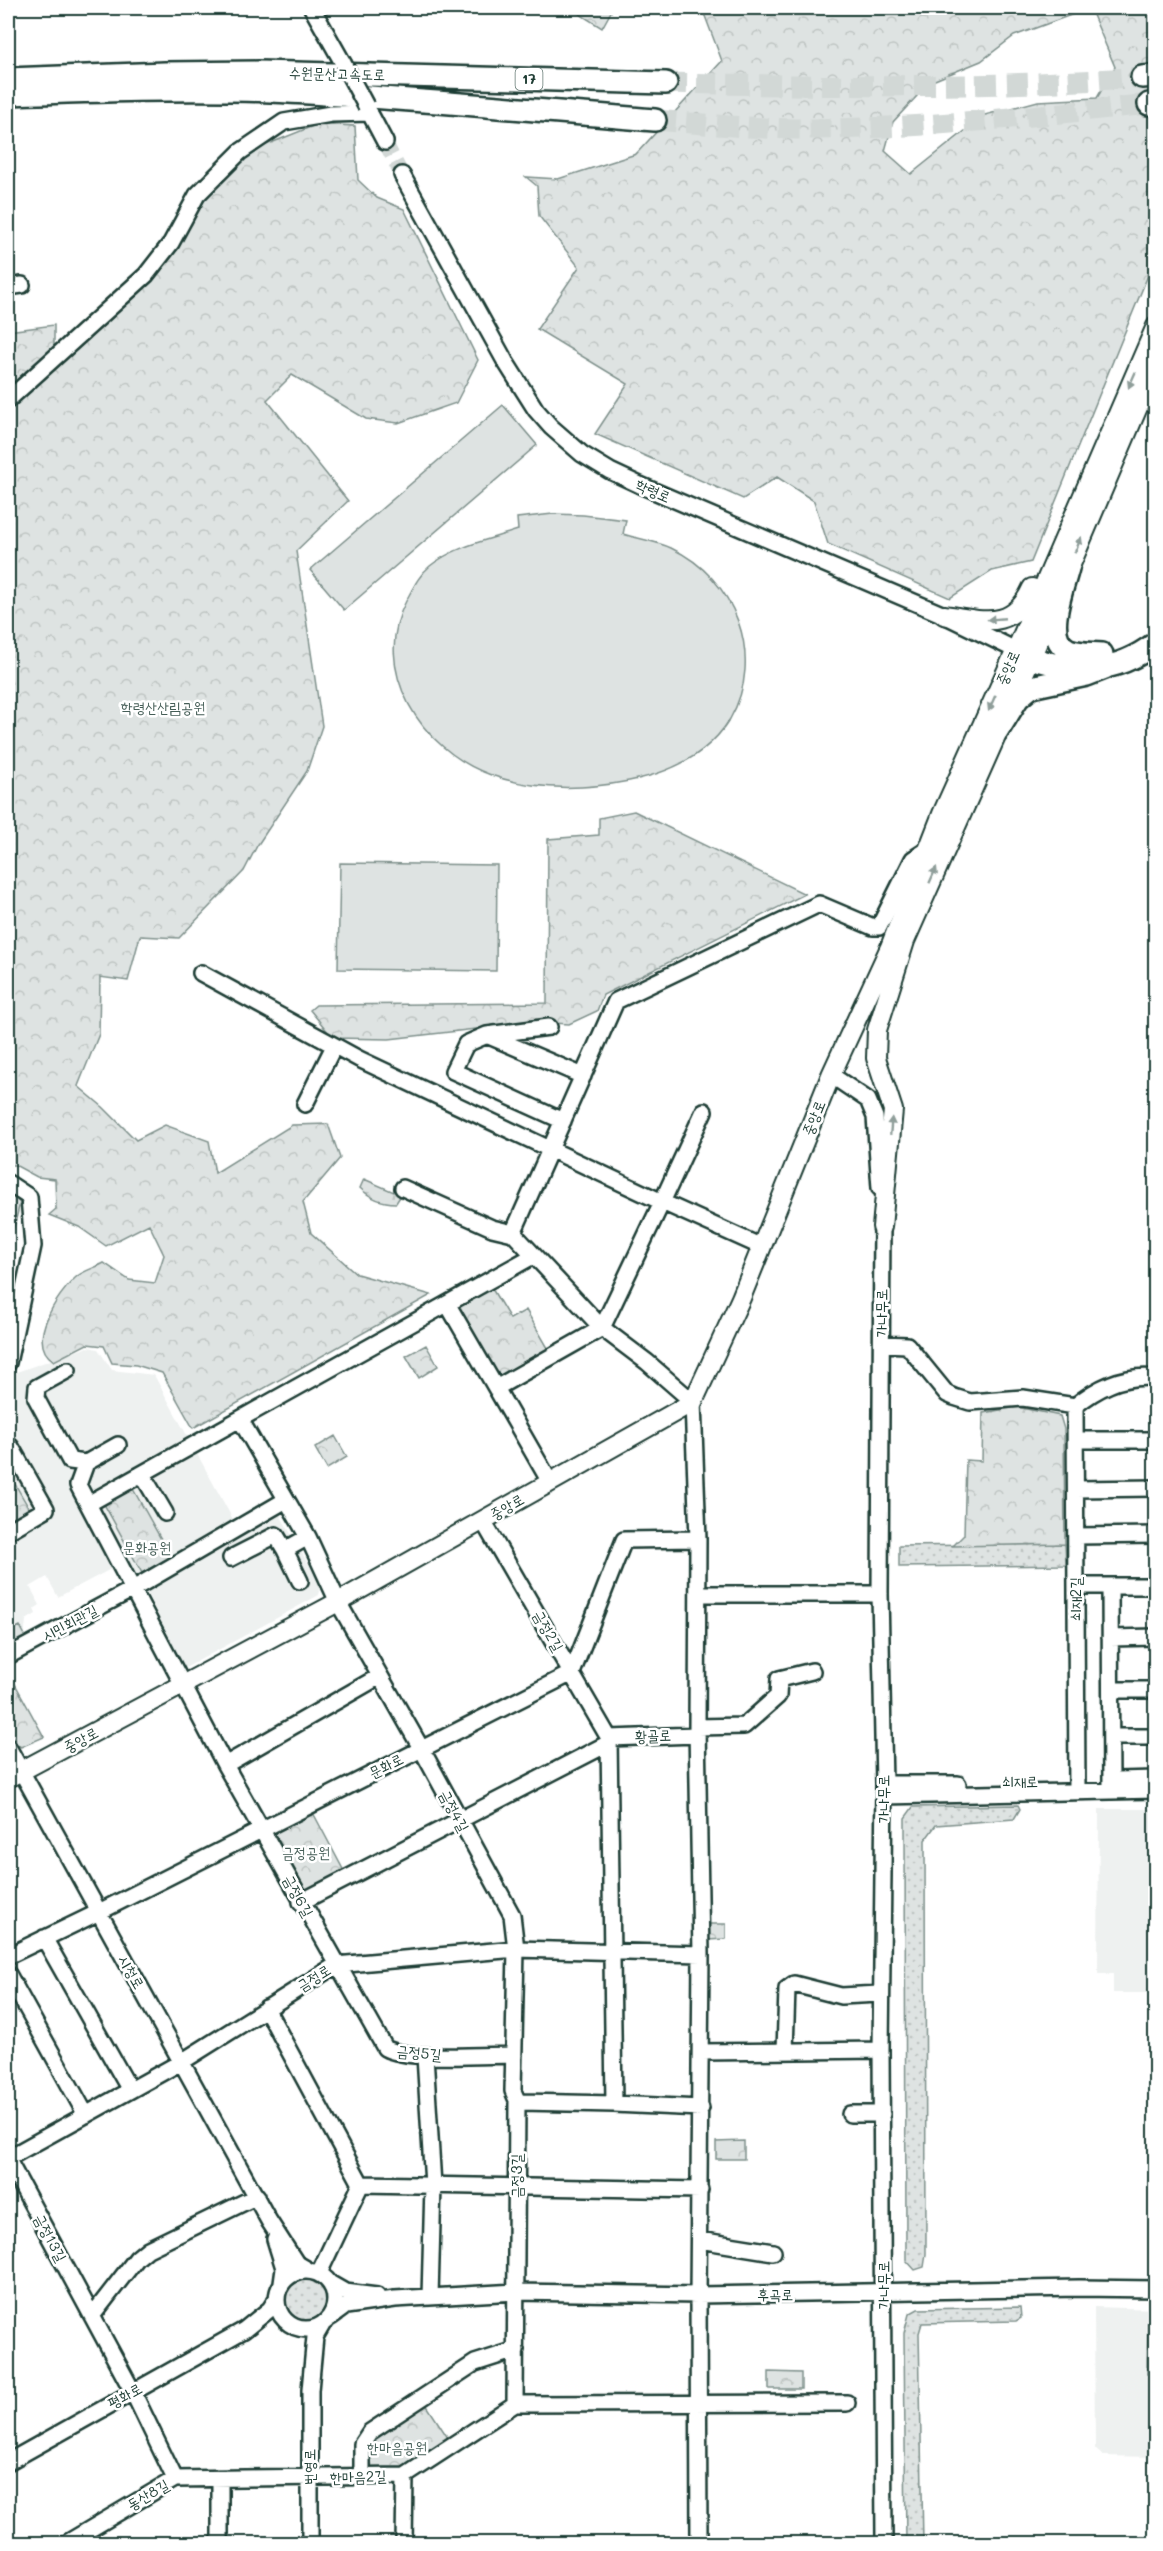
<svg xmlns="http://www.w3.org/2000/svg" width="1163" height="2551" viewBox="0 0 1163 2551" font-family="Mali,'Poor Story',sans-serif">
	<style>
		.built { fill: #eef1f0 }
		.grass { fill: url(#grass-dots); stroke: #7e908b; stroke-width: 1.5 }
		.forest { fill: url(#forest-crowns); stroke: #7e908b; stroke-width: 1.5 }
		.pitch { fill: #dee3e2; stroke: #7e908b; stroke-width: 1.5 }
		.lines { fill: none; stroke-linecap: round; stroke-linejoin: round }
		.minor-tunnel { stroke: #d2d8d6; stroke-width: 15; stroke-dasharray: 15 8; stroke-linecap: butt }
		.highway-tunnel { stroke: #d2d8d6; stroke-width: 21; stroke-dasharray: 21 10; stroke-linecap: butt }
		.minor-casing { stroke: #1f3d34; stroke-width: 20 }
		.major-casing { stroke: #1f3d34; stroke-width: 22 }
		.highway-casing { stroke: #1f3d34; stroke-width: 26 }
		.minor { stroke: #fff; stroke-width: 15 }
		.major { stroke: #fff; stroke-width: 18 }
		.highway { stroke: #fff; stroke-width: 21 }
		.minor-bridge-casing { stroke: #1f3d34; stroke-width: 20; stroke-linecap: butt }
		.minor-bridge { stroke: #fff; stroke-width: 15 }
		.oneway { fill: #8f9e9a }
		.labels { text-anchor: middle; stroke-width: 5; stroke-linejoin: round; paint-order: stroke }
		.shield { fill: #fff; stroke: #627771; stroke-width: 1.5 }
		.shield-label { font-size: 14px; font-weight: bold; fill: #1f3d34 }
		.street-label { font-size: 15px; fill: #1f3d34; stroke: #fff }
		.park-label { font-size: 15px; fill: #455e57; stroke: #fff }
	</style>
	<defs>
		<pattern id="grass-dots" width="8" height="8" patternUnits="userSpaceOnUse" patternTransform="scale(1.5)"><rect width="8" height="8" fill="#dee3e2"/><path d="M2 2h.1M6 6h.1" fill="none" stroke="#bec4c2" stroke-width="1.8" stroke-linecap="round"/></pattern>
		<pattern id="forest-crowns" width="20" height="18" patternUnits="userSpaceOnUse" patternTransform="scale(1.5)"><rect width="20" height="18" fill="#dee3e2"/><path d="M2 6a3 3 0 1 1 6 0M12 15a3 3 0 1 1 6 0" fill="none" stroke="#bec4c2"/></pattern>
	</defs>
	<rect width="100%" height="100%" fill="#fff"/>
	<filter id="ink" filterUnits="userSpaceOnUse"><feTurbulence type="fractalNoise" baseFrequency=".0167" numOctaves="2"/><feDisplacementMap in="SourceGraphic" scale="12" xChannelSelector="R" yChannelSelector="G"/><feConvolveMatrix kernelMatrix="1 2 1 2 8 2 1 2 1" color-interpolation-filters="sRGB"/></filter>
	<g filter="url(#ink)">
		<path class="built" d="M 88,1347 L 98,1349 L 112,1370 L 154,1375 L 236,1525 L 134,1581 L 124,1562 L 58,1597 L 47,1577 L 30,1587 L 40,1605 L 34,1609 L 36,1614 L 26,1620 L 24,1640 L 8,1649 L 8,1375 Z
			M 280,1515 L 321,1586 L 319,1595 L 185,1668 L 144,1587 Z
			M 1099,1809 L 1155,1809 L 1156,1977 L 1148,1977 L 1148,1993 L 1113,1993 L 1113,1974 L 1098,1974 Z
			M 1094,2307 L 1155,2309 L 1155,2457 L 1103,2456 L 1095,2449 Z"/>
		<path class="grass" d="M 1065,1544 L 1066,1565 L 899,1567 L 899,1546 Z
			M 1018,1805 L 1020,1809 L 1014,1819 L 936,1825 L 925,1840 L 926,2254 L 924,2267 L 915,2270 L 906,2260 L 905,1818 L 913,1807 Z
			M284 2299a22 22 0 1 1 44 0a22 22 0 1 1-44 0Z
			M 1020,2307 L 1021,2318 L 1016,2321 L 922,2323 L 919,2333 L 923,2543 L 906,2543 L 904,2333 L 909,2314 L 918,2309 Z"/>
		<path class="forest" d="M 570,8 L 613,8 L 602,28 Z
			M 699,8 L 1090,8 L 1014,36 L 981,61 L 930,82 L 893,122 L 885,151 L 911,174 L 985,115 L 1038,101 L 1097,98 L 1115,67 L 1090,8 L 1155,8 L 1155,258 L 1031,562 L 992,571 L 950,598 L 828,544 L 814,501 L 777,477 L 743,499 L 595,434 L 628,384 L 537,329 L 579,267 L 539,216 L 537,186 L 526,177 L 558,179 L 636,154 L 722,61 L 705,16 Z
			M 318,124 L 355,126 L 358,180 L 377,198 L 404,209 L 478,360 L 456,403 L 398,423 L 366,419 L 292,375 L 267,400 L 348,501 L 296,551 L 322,726 L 307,771 L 257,846 L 244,871 L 179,938 L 140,936 L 128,981 L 100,977 L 99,1034 L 78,1086 L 103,1107 L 136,1140 L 165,1125 L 209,1141 L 215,1173 L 292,1125 L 328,1124 L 340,1158 L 303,1202 L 311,1233 L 357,1274 L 431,1295 L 193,1428 L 162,1373 L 136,1365 L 112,1363 L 104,1346 L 87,1344 L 54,1361 C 25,1343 57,1295 75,1278 C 82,1271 95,1268 104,1263 L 129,1280 L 155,1283 L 164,1255 L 149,1224 L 106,1246 L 79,1227 L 49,1215 L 56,1209 L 55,1179 L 37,1177 L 15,1165 L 8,1165 L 8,331 L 54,325 L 54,349 L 159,264 L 197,195 L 246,153 Z
			M 634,811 L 805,894 L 603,995 L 597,1011 L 569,1024 L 537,1022 L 389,1039 L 333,1038 L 310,1010 L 316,1005 L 547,1003 L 548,839 L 599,835 L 599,818 Z
			M 364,1179 L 401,1195 L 396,1203 C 382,1203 370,1198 360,1188 Z
			M 8,1192 L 20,1203 L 8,1251 Z
			M 491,1287 L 510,1319 L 526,1310 L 548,1348 L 498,1377 L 458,1306 Z
			M 426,1345 L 438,1366 L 419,1378 L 406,1356 Z
			M 1017,1407 L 1060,1416 L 1064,1429 L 1065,1544 L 953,1546 L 964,1535 L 966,1460 L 982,1461 L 983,1413 Z
			M 335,1436 L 347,1457 L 327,1469 L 315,1448 Z
			M 15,1484 L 30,1510 L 8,1527 L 8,1488 Z
			M 133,1489 L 171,1557 L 142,1573 L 104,1504 Z
			M 20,1626 L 27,1639 L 8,1650 L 8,1632 Z
			M 8,1671 L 44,1737 L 21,1747 C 1,1736 7,1691 8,1671 Z
			M 310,1807 L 346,1875 L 302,1898 L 266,1830 Z
			M 707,1924 L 726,1924 L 726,1939 L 707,1940 Z
			M 744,2141 L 744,2159 L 716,2159 L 716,2142 Z
			M 769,2372 L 801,2373 L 801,2389 L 769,2389 Z
			M 424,2401 L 450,2441 L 404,2472 L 365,2473 L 365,2446 L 372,2436 Z"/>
		<path class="pitch" d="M 503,405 L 537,445 L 344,610 L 310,570 Z
			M 553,514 L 583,515 L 626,520 L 623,534 C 638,539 656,541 671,548 C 735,578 766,656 730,719 C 708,755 669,773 629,781 C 583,790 536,791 491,775 C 421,750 369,669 407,599 C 414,586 419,575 430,566 C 455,546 488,540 518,530 L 517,518 Z
			M 340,863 L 497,865 L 496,971 L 338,969 Z
			M 1148,2314 L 1155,2314 L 1155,2374 L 1147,2374 Z"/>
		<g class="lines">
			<path class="minor-tunnel" d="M 385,142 L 402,175"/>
			<path class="highway-tunnel" d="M 666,83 C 825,86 983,89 1142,77
				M 655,120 C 702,124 748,128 795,129 C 913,130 1032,116 1149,104"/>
			<defs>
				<path id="minor" d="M 312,8 L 343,63
					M 366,106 L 385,142
					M 402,175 L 505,361 L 536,410 L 551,427 L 582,454 L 610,471 L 640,485 L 944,615 L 1026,655
					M 8,287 L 22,285
					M 8,400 L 146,275 L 171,243 L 197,195 L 240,152 L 284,122 L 331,114 L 370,113
					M 201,973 L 359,1059 L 662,1202 L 602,1328 L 496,1388 L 550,1482
					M 549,1027 L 487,1035 L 466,1044 L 453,1071 L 563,1121
					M 489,1036 L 583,1076
					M 831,1075 L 868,1100 L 875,1117 L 880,1188
					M 305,1104 L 334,1046
					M 704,1111 L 662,1202 L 762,1247
					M 8,1183 L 29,1197 L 33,1246 L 8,1363
					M 403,1188 L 492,1228 L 513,1233 L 602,1328 L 647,1362 L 693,1402 L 698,1539 L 697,1727 L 701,1954 L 698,2295 L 699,2544
					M 882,1218 L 880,1594 L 884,1784 L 881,2050 L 884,2544
					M 513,1233 L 616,1001 L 819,904 L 873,927 L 879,927 L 913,859 L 927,850
					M 448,1305 L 496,1388
					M 882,1344 L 907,1345 L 947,1394 L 954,1397 L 970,1402 L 1023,1398 L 1075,1406 C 1098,1387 1125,1374 1156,1378
					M 68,1370 L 37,1387 L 36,1398 L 70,1461 L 86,1463
					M 1075,1406 L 1077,1791
					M 1075,1440 L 1156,1440
					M 118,1445 L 86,1463 L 78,1485 L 225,1765 L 385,2048 C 408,2061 485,2055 514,2055
					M 142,1474 L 165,1513
					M 1076,1489 L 1156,1488
					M 88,1504 L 240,1419
					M 483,1521 L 609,1738 L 614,2104 L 701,2108
					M 8,1531 L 46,1509 L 11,1447
					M 1076,1536 L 1156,1535
					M 231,1558 L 276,1535 L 285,1550
					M 300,1581 L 285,1550 L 308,1537
					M 1076,1586 L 1156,1586
					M 1110,1586 L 1111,1790
					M 698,1594 L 880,1594
					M 1110,1638 L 1156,1637
					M 8,1656 L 133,1589 L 286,1500
					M 1111,1690 L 1156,1690
					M 697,1727 L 744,1726 L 778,1696 L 779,1679 L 812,1671
					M 1111,1737 L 1156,1737
					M 609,1738 L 697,1735
					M 8,1747 L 269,2221 L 296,2263 L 308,2270
					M 225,1765 L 380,1676
					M 1117,1780 L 1156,1779
					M 884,1784 L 958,1784
					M 884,1796 L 1156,1790
					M 301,1902 L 609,1743
					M 44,1938 L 130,2090
					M 8,1956 L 97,1913 L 572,1673 L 624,1540 L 698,1539
					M 8,1974 L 86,2115
					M 266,2008 L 361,2184
					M 785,2051 L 787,1989 L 794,1984 L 841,1996 L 879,1994
					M 701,2052 L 881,2050
					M 425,2056 L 433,2185 L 430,2297
					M 517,2100 L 521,2102 L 614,2104
					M 850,2114 L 882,2114
					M 8,2158 L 183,2061 L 336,1965 L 516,1949 L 701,1954
					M 8,2160 L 133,2392 L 175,2479
					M 275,2239 L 284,2268 L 282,2282
					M 699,2240 L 773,2252
					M277 2300a29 29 0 1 1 58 0a29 29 0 1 1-58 0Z
					M 319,2273 L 361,2184 L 700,2190
					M 331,2284 L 345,2292 L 377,2296
					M 92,2316 L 137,2258 L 148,2249 L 257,2196
					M 331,2317 L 346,2306 L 395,2299 L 516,2292 L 698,2295 L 1079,2288 L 1156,2289
					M 515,2404 L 517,2100 L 513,2091 L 516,1949 L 512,1915 L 421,1748 L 338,1602 L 308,1537 L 240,1419 L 533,1256
					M 8,2462 L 244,2330 L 270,2309 L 277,2298
					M 405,2476 L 515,2404 L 847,2403
					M 362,2477 L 362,2444 L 370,2432 L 475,2363 L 516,2350
					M 220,2479 L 220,2544
					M 65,2544 L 175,2479 L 405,2476
					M 310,2544 L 310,2390 L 315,2337 L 322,2325
					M 404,2544 L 405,2476"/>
				<path id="major" d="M 944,615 C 983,620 1012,632 1032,588
					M 905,941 L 1031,658 L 1156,365
					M 882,1227 L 893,1110 L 876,1058 L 877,1030 L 906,938
					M 8,1778 L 338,1602 L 693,1402 L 741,1298 L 831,1075 L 890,947 L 942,814 L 1016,650 L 1156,326"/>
				<path id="highway" d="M 1142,77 L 1156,76
					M 8,79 L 165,73 L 259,72 L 666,83
					M 8,94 C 95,91 183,88 270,91 C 399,97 527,110 655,120
					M 1149,104 L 1156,103
					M 1068,568 C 1063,589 1042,639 1069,650 C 1080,654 1091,653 1102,654
					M 1031,658 C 1080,673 1113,675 1156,643
					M 997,732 L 1018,698 L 1031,687 L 1087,675 L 1105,668"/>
			</defs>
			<use href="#minor" class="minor-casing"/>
			<use href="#major" class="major-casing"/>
			<use href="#highway" class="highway-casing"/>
			<use href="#minor" class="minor"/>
			<use href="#major" class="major"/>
			<use href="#highway" class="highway"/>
			<defs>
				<path id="minor-bridge" d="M 343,63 L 366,106"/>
			</defs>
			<use href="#minor-bridge" class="minor-bridge-casing"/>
			<use href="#minor-bridge" class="minor-bridge"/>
		</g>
		<defs><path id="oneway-solid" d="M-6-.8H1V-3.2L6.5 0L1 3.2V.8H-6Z" transform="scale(1.5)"/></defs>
		<g class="oneway">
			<use href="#oneway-solid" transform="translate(1132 380) rotate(114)"/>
			<use href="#oneway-solid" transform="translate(1078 545) rotate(-67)"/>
			<use href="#oneway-solid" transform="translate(996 619) rotate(175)"/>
			<use href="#oneway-solid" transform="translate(992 703) rotate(114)"/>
			<use href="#oneway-solid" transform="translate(933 875) rotate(-66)"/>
			<use href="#oneway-solid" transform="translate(891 1126) rotate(-85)"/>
		</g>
	</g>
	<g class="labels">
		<rect class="shield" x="515.5" y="68" width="27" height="22" rx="4.5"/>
		<g class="shield-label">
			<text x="529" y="84">17</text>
		</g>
		<g class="street-label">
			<text transform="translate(337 74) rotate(1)" y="5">수원문산고속도로</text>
			<text transform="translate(653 491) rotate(24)" y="5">학령로</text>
			<text transform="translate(1008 668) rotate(-66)" y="5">중앙로</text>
			<text transform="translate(814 1118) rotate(-68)" y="5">중앙로</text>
			<text transform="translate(882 1313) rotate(-90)" y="5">가나무로</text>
			<text transform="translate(507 1507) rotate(-30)" y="5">중앙로</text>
			<text transform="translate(1076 1599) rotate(-90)" y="5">쇠재2길</text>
			<text transform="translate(70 1623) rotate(-28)" y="5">시민회관길</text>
			<text transform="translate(548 1631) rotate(60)" y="5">금정2길</text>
			<text transform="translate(653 1736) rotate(-2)" y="5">황골로</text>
			<text transform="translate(81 1740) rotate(-28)" y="5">중앙로</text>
			<text transform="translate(386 1766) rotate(-27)" y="5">문화로</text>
			<text transform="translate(1020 1782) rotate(-1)" y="5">쇠재로</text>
			<text transform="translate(884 1799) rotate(-90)" y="5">가나무로</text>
			<text transform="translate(454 1811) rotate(62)" y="5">금정4길</text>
			<text transform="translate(298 1896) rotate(61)" y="5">금정6길</text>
			<text transform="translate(131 1972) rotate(60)" y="5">시청로</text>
			<text transform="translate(314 1978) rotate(-32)" y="5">금정로</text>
			<text transform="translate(419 2053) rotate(5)" y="5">금정5길</text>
			<text transform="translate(517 2176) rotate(-90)" y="5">금정3길</text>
			<text transform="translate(50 2238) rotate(62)" y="5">금정13길</text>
			<text transform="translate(884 2285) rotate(-90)" y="5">가나무로</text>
			<text x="775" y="2300">후곡로</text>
			<text transform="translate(125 2396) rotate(-29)" y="5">평화로</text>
			<text transform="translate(310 2467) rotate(-90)" y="5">번영로</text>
			<text transform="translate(358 2477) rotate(-2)" y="5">한마음2길</text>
			<text transform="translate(148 2495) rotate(-30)" y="5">동산8길</text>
		</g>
		<g class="park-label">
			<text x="163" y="713">학령산산림공원</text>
			<text x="147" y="1553">문화공원</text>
			<text x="306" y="1858">금정공원</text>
			<text x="397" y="2453">한마음공원</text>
		</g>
	</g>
	<rect width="1163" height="2551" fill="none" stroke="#fff" stroke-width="30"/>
	<rect x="15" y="15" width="1133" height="2521" fill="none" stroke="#1f3d34" stroke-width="2" filter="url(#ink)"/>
</svg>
